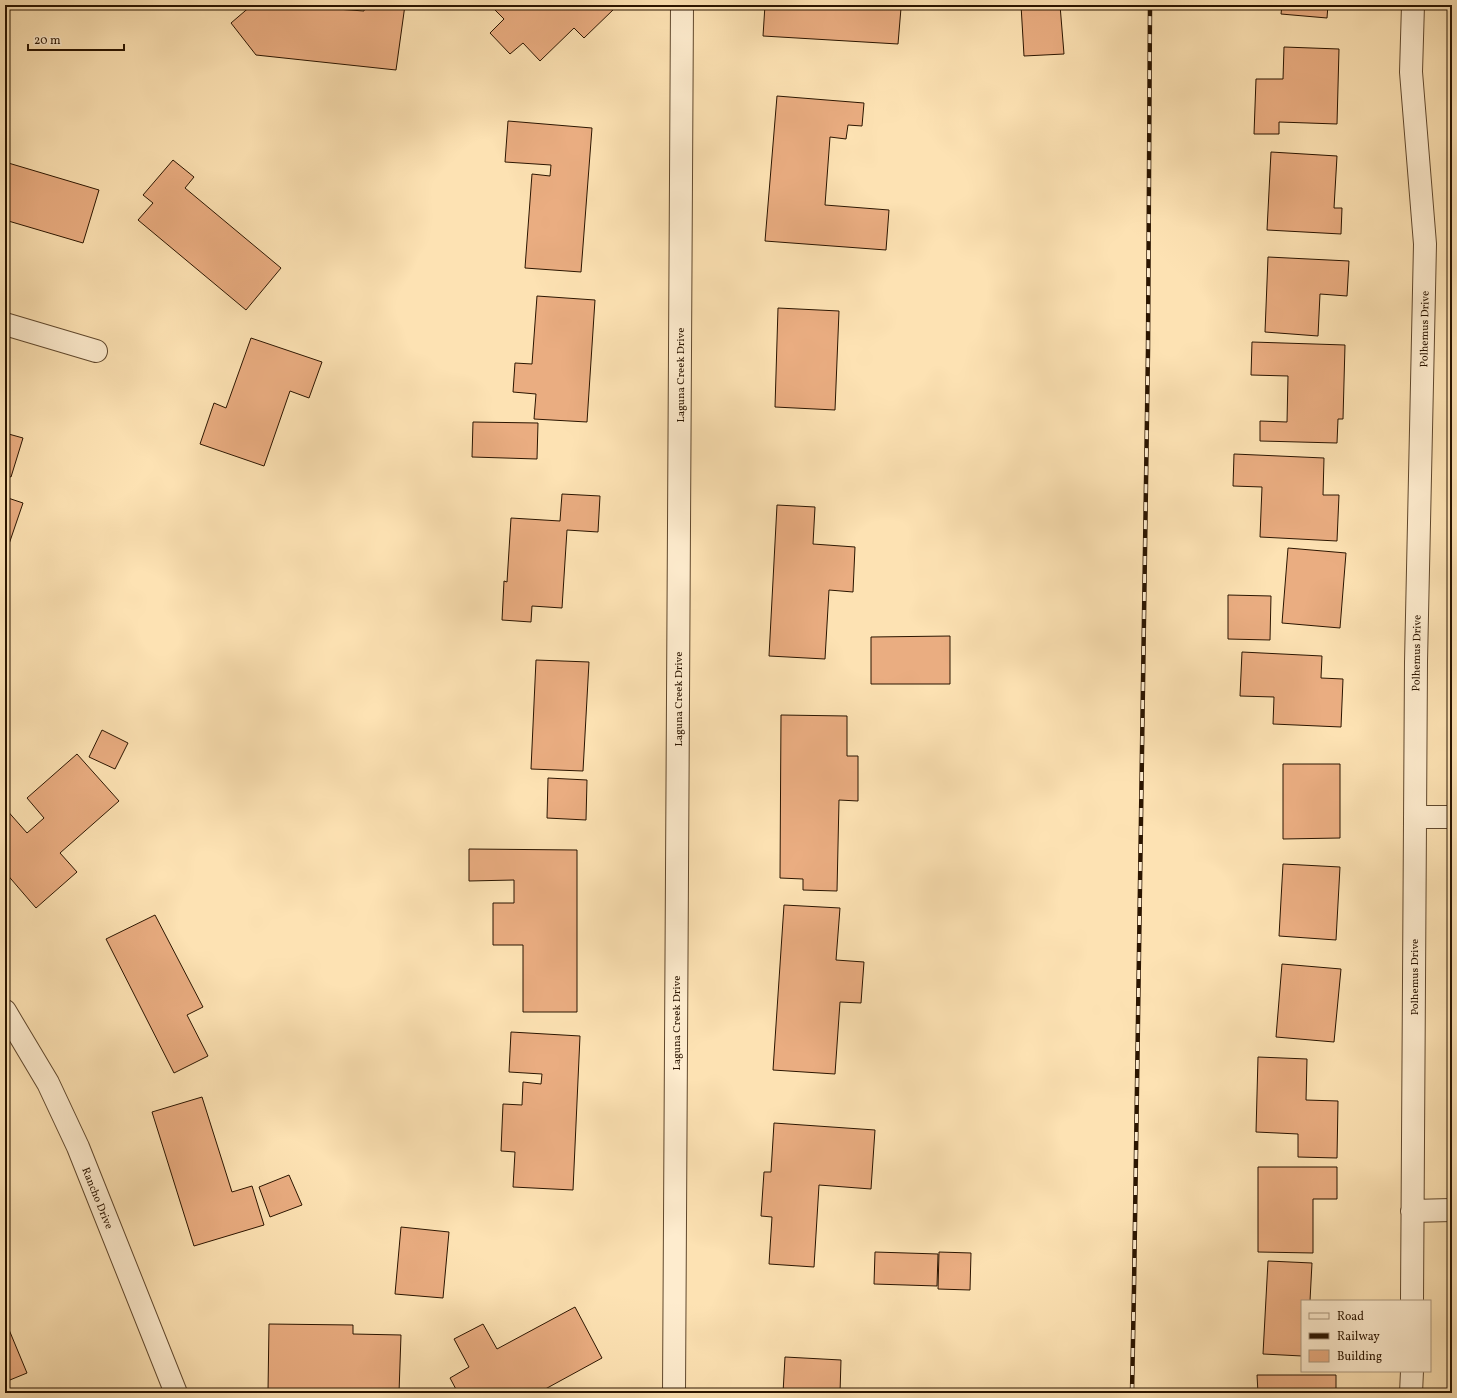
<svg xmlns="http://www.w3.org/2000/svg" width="1457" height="1398" viewBox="0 0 1457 1398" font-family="Vollkorn,serif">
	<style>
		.building { fill: #eaad81; stroke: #2b1500 }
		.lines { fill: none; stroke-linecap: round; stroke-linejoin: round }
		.street-casing { stroke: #60482d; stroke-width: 24 }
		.street { stroke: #feecce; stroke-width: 22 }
		.rail-casing { stroke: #2b1500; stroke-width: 4.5 }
		.rail { stroke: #feecce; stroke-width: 3; stroke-dasharray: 9; stroke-linecap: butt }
		.labels { text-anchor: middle; stroke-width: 3; stroke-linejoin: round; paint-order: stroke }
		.street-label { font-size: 11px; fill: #2b1500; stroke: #feecce }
	</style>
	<rect width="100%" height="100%" fill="#fde2b3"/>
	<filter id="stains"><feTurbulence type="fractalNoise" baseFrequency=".005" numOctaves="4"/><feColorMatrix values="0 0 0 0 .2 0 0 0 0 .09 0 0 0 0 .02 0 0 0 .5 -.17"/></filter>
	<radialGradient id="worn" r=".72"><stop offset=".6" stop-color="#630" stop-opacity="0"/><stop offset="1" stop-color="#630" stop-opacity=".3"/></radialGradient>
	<path class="building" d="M 252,5 L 281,5 L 364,11 L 365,5 L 405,5 L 396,70 L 256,55 L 231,23 Z
		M 490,5 L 612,5 L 615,8 L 584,38 L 574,28 L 540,61 L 523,43 L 510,54 L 490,33 L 504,19 Z
		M 765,5 L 858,5 L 901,8 L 898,44 L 763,36 Z
		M 1021,5 L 1060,5 L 1064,54 L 1024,56 Z
		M 1282,5 L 1328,5 L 1327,18 L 1281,14 Z
		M 1284,47 L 1339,49 L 1337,124 L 1279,122 L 1279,134 L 1254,134 L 1256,79 L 1283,79 Z
		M 777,96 L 864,103 L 862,126 L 848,125 L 846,139 L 830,137 L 825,205 L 889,210 L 886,250 L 765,241 Z
		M 508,121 L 592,128 L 581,272 L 525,268 L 532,174 L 550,176 L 551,165 L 505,162 Z
		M 1271,152 L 1337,156 L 1334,208 L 1342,208 L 1341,234 L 1267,230 Z
		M 173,160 L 194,177 L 185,188 L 281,268 L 246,310 L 138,220 L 153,203 L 143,195 Z
		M 5,162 L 99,190 L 83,243 L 5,220 Z
		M 1268,257 L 1349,261 L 1347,296 L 1320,294 L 1318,336 L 1265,332 Z
		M 537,296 L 595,300 L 587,422 L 534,419 L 536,394 L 513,392 L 515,363 L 532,364 Z
		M 778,308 L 839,311 L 835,410 L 775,407 Z
		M 251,338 L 322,362 L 309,398 L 290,391 L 264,466 L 200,444 L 214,403 L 226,408 Z
		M 1252,342 L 1345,345 L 1343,419 L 1338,419 L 1337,443 L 1260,441 L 1260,421 L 1287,422 L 1288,376 L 1251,375 Z
		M 473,422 L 538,423 L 537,459 L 472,457 Z
		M 5,433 L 23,438 L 11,477 L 5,475 Z
		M 1234,454 L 1324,458 L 1323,495 L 1339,495 L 1337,541 L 1260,537 L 1262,487 L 1233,486 Z
		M 562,494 L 600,496 L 598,532 L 567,530 L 562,608 L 532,606 L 531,622 L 502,620 L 504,581 L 507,582 L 511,518 L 560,521 Z
		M 5,497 L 23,503 L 8,547 L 5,545 Z
		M 777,505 L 815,507 L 813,544 L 855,547 L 853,592 L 829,590 L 825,659 L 769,656 Z
		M 1288,548 L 1346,553 L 1340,628 L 1282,623 Z
		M 1228,595 L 1271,596 L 1270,640 L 1228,639 Z
		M 950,636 L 950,684 L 871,684 L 871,637 Z
		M 1242,652 L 1322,656 L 1321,678 L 1343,679 L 1341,727 L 1273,724 L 1274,697 L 1240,696 Z
		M 536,660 L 589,662 L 583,771 L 531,769 Z
		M 781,715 L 847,716 L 847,756 L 858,756 L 858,801 L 839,800 L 837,891 L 803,890 L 803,879 L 780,878 Z
		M 102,730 L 128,743 L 115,769 L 89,757 Z
		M 77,754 L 119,801 L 60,853 L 77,872 L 36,908 L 5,872 L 5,808 L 27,833 L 44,818 L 27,798 Z
		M 1283,764 L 1340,764 L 1340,838 L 1283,839 Z
		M 548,778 L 587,780 L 586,820 L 547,818 Z
		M 469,849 L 577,850 L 577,1012 L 523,1012 L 523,945 L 493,945 L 493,903 L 514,903 L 514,880 L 469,881 Z
		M 1283,864 L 1340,867 L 1336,940 L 1279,936 Z
		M 784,905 L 840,908 L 836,960 L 864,962 L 861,1003 L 840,1002 L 835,1074 L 773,1070 Z
		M 155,915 L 203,1007 L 187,1015 L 208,1056 L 174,1073 L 106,939 Z
		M 1282,964 L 1341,969 L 1334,1042 L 1276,1037 Z
		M 511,1032 L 580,1036 L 573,1190 L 513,1187 L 515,1152 L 501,1151 L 503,1104 L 522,1105 L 523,1082 L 541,1084 L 542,1074 L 509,1072 Z
		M 1258,1057 L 1307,1059 L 1306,1100 L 1338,1101 L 1337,1158 L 1298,1157 L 1298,1134 L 1256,1132 Z
		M 202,1097 L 232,1192 L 252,1186 L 264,1225 L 194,1246 L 152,1112 Z
		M 774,1123 L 875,1130 L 871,1189 L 819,1185 L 814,1267 L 769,1264 L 772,1217 L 761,1216 L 764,1172 L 771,1172 Z
		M 1258,1167 L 1337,1167 L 1337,1199 L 1313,1199 L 1313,1253 L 1258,1252 Z
		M 289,1175 L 302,1205 L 270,1217 L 259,1187 Z
		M 401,1227 L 449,1232 L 443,1298 L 395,1294 Z
		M 875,1252 L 938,1254 L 937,1286 L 874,1284 Z
		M 939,1252 L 971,1253 L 970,1290 L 938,1289 Z
		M 1268,1261 L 1312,1263 L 1310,1301 L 1302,1301 L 1302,1356 L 1263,1354 Z
		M 575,1307 L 602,1358 L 538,1393 L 458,1393 L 450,1378 L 469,1367 L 454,1339 L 483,1324 L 497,1349 Z
		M 5,1320 L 27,1373 L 5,1382 Z
		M 269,1324 L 353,1325 L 353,1334 L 401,1335 L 399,1393 L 268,1391 Z
		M 785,1357 L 841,1360 L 840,1393 L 783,1393 Z
		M 1257,1375 L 1336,1375 L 1336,1393 L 1258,1393 Z"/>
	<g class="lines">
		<defs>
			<path id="street" d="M 5,324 L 96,351
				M 1415,817 L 1452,817
				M 5,1011 L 48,1083 L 78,1147 L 176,1393
				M 1412,1211 L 1452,1210
				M 1412,1301 L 1416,662 L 1425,244 L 1411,72 L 1413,5
				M 674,1393 L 682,5
				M 1411,1393 L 1412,1371"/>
		</defs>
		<use href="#street" class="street-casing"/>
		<use href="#street" class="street"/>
		<defs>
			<path id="rail" d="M 1132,1393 L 1134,1288 L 1148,349 L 1150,5"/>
		</defs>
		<use href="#rail" class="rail-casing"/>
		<use href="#rail" class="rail"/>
	</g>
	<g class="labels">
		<g class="street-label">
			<text transform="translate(1424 329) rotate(-89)" y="4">Polhemus Drive</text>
			<text transform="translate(680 375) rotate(-90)" y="4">Laguna Creek Drive</text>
			<text transform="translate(1416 653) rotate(-89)" y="4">Polhemus Drive</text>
			<text transform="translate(678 699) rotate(-90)" y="4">Laguna Creek Drive</text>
			<text transform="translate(1414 977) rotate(-90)" y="4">Polhemus Drive</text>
			<text transform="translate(676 1023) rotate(-90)" y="4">Laguna Creek Drive</text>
			<text transform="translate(98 1198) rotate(68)" y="4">Rancho Drive</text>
		</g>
	</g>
	<rect width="1457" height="1398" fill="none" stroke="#fde2b3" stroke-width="20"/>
	<rect x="6" y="6" width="1445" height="1386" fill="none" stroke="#2b1500" stroke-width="2"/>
	<rect x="10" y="10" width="1437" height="1378" fill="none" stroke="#2b1500"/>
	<rect x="1301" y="1300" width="130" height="72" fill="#feecce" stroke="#aa967c"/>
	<rect x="1309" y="1313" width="20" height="6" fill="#feecce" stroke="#aa967c"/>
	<text x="1337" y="1320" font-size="12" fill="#2b1500">Road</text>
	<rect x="1309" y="1333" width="20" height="6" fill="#2b1500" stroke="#aa967c"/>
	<text x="1337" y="1340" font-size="12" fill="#2b1500">Railway</text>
	<rect x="1309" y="1350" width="20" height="12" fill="#eaad81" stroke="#aa967c"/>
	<text x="1337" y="1360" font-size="12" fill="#2b1500">Building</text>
	<path d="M28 44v6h96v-6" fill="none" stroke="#2b1500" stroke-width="2"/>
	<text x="34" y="44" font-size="12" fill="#2b1500" stroke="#feecce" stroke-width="3" paint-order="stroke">20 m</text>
	<rect width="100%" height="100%" filter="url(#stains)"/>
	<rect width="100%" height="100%" fill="url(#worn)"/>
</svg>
